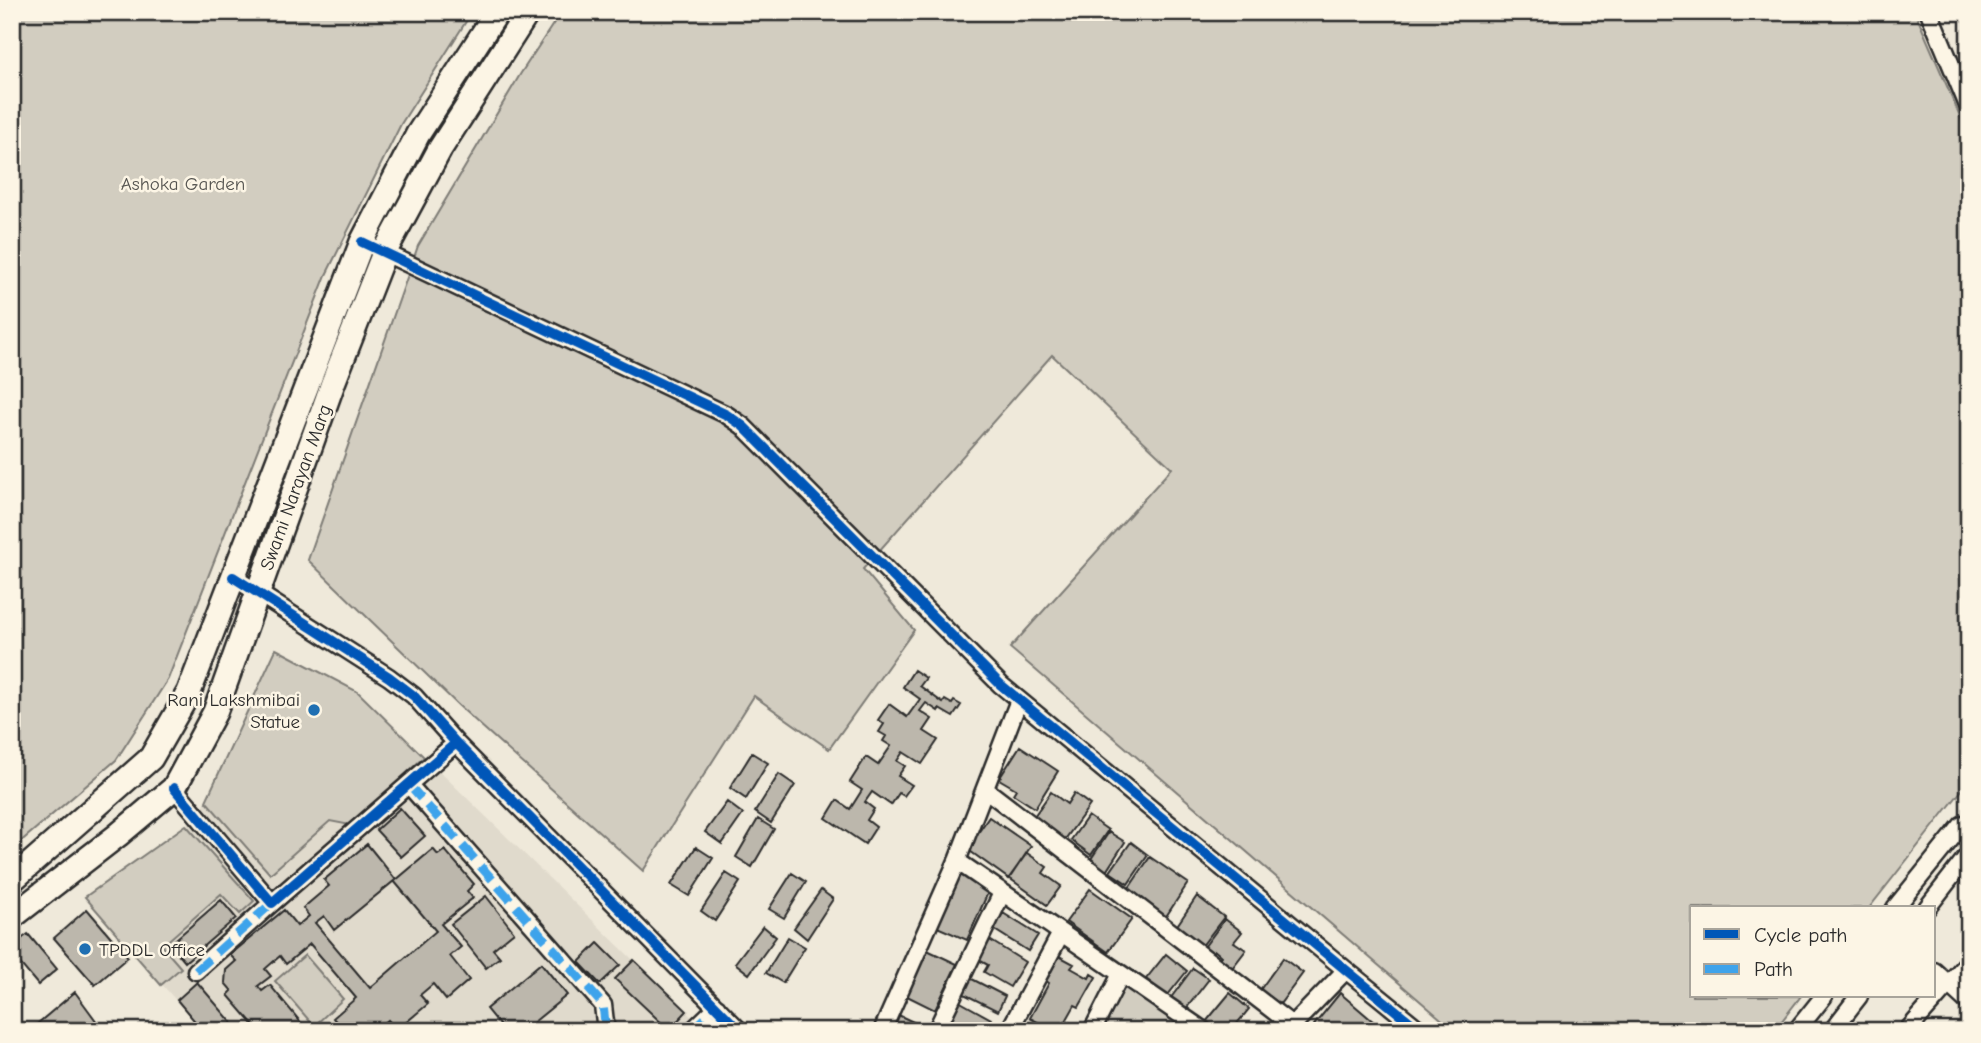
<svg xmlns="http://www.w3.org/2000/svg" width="1981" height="1043" viewBox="0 0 1981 1043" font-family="'Comic Neue',sans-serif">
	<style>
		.built { fill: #e0dacc }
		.green { fill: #d2cdc0; stroke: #7e7c76; stroke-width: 2 }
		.building { fill: #bcb7ac; stroke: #2b2b2b; stroke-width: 2; fill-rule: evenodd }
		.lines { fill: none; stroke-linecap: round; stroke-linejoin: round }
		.minor-casing { stroke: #2b2b2b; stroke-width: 21 }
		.secondary-casing { stroke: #2b2b2b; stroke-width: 28 }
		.minor { stroke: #fcf5e5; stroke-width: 16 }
		.secondary { stroke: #fcf5e5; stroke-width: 23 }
		.quiet { stroke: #3ea3eb; stroke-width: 9; stroke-dasharray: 18 9; stroke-linecap: butt }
		.cycleway-casing { stroke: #fcf5e5; stroke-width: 15 }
		.cycleway { stroke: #0057b8; stroke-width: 10 }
		.poi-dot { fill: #1f6fb2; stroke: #fcf5e5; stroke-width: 2.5 }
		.labels { text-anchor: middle; stroke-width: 5; stroke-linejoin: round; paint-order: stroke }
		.park-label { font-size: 19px; fill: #555450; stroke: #fcf5e5 }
		.street-label { font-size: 19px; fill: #2b2b2b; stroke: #fcf5e5 }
		.poi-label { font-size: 19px; fill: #2b2b2b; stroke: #fcf5e5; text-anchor: end }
	</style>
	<rect width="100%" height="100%" fill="#efe9da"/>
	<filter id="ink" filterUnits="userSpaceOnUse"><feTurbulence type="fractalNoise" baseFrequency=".0143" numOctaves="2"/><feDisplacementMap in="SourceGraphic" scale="14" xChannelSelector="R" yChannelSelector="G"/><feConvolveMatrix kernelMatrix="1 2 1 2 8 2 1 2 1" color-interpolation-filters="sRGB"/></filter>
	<g filter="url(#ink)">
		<path class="built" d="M 276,649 L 358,692 L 706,1031 L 203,1031 L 85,897 L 199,816 Z"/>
		<path class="green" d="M 12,12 L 472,12 L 401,124 L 326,275 L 168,679 L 116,760 L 12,849 Z
			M 561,12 L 1915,12 L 1969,137 L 1969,781 L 1869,908 L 1692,908 L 1692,996 L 1801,996 L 1774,1031 L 1455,1031 L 1010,648 L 1172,468 L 1052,355 L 863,569 L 914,630 L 829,749 L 754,696 L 643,871 L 459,706 L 308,560 L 418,246 L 521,73 Z
			M 276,649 L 358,692 L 424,757 L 350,825 L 330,821 L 270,874 L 206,801 Z
			M 186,825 L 254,901 L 240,914 L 221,894 L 162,946 L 181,968 L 161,985 L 85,897 Z
			M 305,955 L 343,999 L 314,1026 L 275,981 Z
			M 1127,978 L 1193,1031 L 1097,1031 Z"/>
		<path class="building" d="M 914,670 L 926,678 L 920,686 L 943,703 L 945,700 L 952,704 L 954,701 L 961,705 L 953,717 L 939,709 L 938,711 L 926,703 L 920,711 L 932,719 L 924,731 L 938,740 L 922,764 L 903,752 L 897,761 L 905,766 L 898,776 L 912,785 L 904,796 L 899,793 L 891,805 L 872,792 L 865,802 L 874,809 L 867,820 L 876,827 L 865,844 L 826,818 L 837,800 L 850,809 L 862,790 L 850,782 L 866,757 L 878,765 L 891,746 L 883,741 L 886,736 L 879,732 L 884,724 L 878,720 L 889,704 L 907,717 L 920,699 L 903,687 Z
			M 1020,746 L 1058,771 L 1035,808 L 1013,794 L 1016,789 L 999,779 Z
			M 752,753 L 768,763 L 746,799 L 730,788 Z
			M 779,774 L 795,785 L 771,823 L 755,812 Z
			M 1051,792 L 1067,804 L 1074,793 L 1090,805 L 1061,845 L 1030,822 Z
			M 727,802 L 743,814 L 722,844 L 705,832 Z
			M 400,808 L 425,836 L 401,857 L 376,830 Z
			M 1088,816 L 1108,830 L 1091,855 L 1071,840 Z
			M 989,817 L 1031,846 L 1009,879 L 967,849 Z
			M 758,819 L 774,829 L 752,867 L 736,857 Z
			M 1109,832 L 1125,842 L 1105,873 L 1089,862 Z
			M 1131,842 L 1148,855 L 1128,884 L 1110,872 Z
			M 367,844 L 396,880 L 433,849 L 438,855 L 445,850 L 474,884 L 467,891 L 473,898 L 441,924 L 461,947 L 450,956 L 469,980 L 446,1000 L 433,984 L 420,995 L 428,1004 L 397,1030 L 388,1020 L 381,1026 L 385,1031 L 333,1031 L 339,1025 L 333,1018 L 356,998 L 310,944 L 286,964 L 280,956 L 265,969 L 271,976 L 258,986 L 262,991 L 270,985 L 308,1031 L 259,1031 L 228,995 L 232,991 L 225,983 L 226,970 L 236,961 L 230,955 L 284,910 L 297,926 L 309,916 L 303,908 L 329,886 L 324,880 ZM 394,881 L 436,931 L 370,988 L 315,923 L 324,916 L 334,930 Z
			M 696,847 L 713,858 L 689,896 L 671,885 Z
			M 1027,853 L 1047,867 L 1043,873 L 1061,886 L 1047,905 L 1009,878 Z
			M 1150,857 L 1188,883 L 1163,921 L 1127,891 Z
			M 953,872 L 990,888 L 967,940 L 930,924 Z
			M 726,873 L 740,882 L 715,921 L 701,911 Z
			M 792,873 L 806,882 L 784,918 L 769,909 Z
			M 1090,889 L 1132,919 L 1108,952 L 1066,922 Z
			M 821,890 L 833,899 L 807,939 L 794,928 Z
			M 486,896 L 514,932 L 493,949 L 500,957 L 486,968 L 451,924 Z
			M 1197,896 L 1224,917 L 1201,947 L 1176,927 Z
			M 221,900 L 236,918 L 185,962 L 170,944 Z
			M 87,909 L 128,957 L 95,985 L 54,938 Z
			M 1003,913 L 1038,935 L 1028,951 L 993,929 Z
			M 1225,919 L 1242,932 L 1234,942 L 1246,950 L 1229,972 L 1217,962 L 1221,956 L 1214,950 L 1209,956 L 1202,950 Z
			M 763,926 L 776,937 L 749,974 L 735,963 Z
			M 28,934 L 57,969 L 38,985 L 12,954 L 12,946 Z
			M 788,937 L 805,947 L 783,983 L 766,973 Z
			M 988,939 L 1025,962 L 1010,987 L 984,972 L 988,965 L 977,959 Z
			M 598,943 L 620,965 L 600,984 L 579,962 Z
			M 925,949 L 957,964 L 935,1010 L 903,994 Z
			M 1166,954 L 1187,971 L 1167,996 L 1146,979 Z
			M 1059,956 L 1074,964 L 1071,968 L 1089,978 L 1091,974 L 1096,977 L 1079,1007 L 1075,1005 L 1066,1021 L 1070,1023 L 1066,1031 L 1054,1031 L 1030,1018 L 1049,983 L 1045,980 Z
			M 1283,958 L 1303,973 L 1280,1004 L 1269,996 L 1265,1000 L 1257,994 Z
			M 634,960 L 687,1011 L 669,1030 L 615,979 Z
			M 541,963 L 567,995 L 523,1031 L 504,1031 L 486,1009 Z
			M 1193,968 L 1209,979 L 1185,1010 L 1170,999 Z
			M 970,978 L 1005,996 L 998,1011 L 962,993 Z
			M 197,982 L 239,1031 L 203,1031 L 177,1000 Z
			M 75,992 L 97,1022 L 86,1031 L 42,1031 L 37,1024 Z
			M 1230,993 L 1249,1009 L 1231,1031 L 1214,1031 L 1205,1023 Z
			M 1340,993 L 1375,1023 L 1369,1031 L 1321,1031 L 1314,1025 Z
			M 955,999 L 991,1019 L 985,1031 L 939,1031 Z
			M 892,1012 L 926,1028 L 924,1031 L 883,1031 Z"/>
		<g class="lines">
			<defs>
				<path id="minor" d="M 1929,12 L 1969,108
					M 377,249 L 727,415 L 743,426 L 1001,685 L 1346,970 L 1421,1031
					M 233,577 L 389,677 L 414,696 L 456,743 L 740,1031
					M 409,785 L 603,1005 L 606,1031
					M 174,788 L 272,903 L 456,743
					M 985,789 L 1292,1025
					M 957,861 L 1204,1031
					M 1895,908 L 1962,825 L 1969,822
					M 1927,908 L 1969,854
					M 196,971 L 272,903
					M 1934,971 L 1969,1003
					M 692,1031 L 717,1007
					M 882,1031 L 957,861 L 1019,700
					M 936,1031 L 1002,893
					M 1009,1031 L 1061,933
					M 1092,1031 L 1121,974
					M 1287,1031 L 1346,970
					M 1796,1031 L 1824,996
					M 1832,1031 L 1859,996
					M 1907,1031 L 1969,961"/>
				<path id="secondary" d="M 12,880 L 151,758 L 189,692 L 362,242 L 418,134 L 497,12
					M 12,917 L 118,835 L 174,788 L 215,712 L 333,383 L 384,253 L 440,149 L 528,12"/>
			</defs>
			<use href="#minor" class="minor-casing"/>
			<use href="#secondary" class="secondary-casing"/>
			<use href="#minor" class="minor"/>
			<use href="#secondary" class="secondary"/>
			<path class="quiet" d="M 409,785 L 603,1005 L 606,1031
				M 196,971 L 272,903
				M 692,1031 L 717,1007"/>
			<defs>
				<path id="cycleway" d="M 362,242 L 727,415 L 743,426 L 1001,685 L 1346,970 L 1421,1031
					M 233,577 L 389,677 L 414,696 L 456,743 L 740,1031
					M 174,788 L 272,903 L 456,743"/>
			</defs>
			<use href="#cycleway" class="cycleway-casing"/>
			<use href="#cycleway" class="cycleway"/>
		</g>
	</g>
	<g class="poi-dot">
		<circle cx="314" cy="710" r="7"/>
		<circle cx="85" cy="949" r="7"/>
	</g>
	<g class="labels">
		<g class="park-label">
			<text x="183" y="190">Ashoka Garden</text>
		</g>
		<g class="street-label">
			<text transform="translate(295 487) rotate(-70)" y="7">Swami Narayan Marg</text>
		</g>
		<g class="poi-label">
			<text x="300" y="706">Rani Lakshmibai<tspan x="300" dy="22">Statue</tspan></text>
			<text x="99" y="956" text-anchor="start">TPDDL Office</text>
		</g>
	</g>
	<rect width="1981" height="1043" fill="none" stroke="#fcf5e5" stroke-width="42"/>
	<rect x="21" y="21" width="1939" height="1001" fill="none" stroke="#2b2b2b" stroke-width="2.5" filter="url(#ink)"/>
	<rect x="1690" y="906" width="245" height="91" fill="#fcf5e5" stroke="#a8a49b" stroke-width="2"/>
	<rect x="1704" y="929" width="35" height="10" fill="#0057b8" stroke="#a8a49b" stroke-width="2"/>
	<text x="1754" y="942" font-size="21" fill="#2b2b2b">Cycle path</text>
	<rect x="1704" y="964" width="35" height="10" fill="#3ea3eb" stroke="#a8a49b" stroke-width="2"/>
	<text x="1754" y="976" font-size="21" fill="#2b2b2b">Path</text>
</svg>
